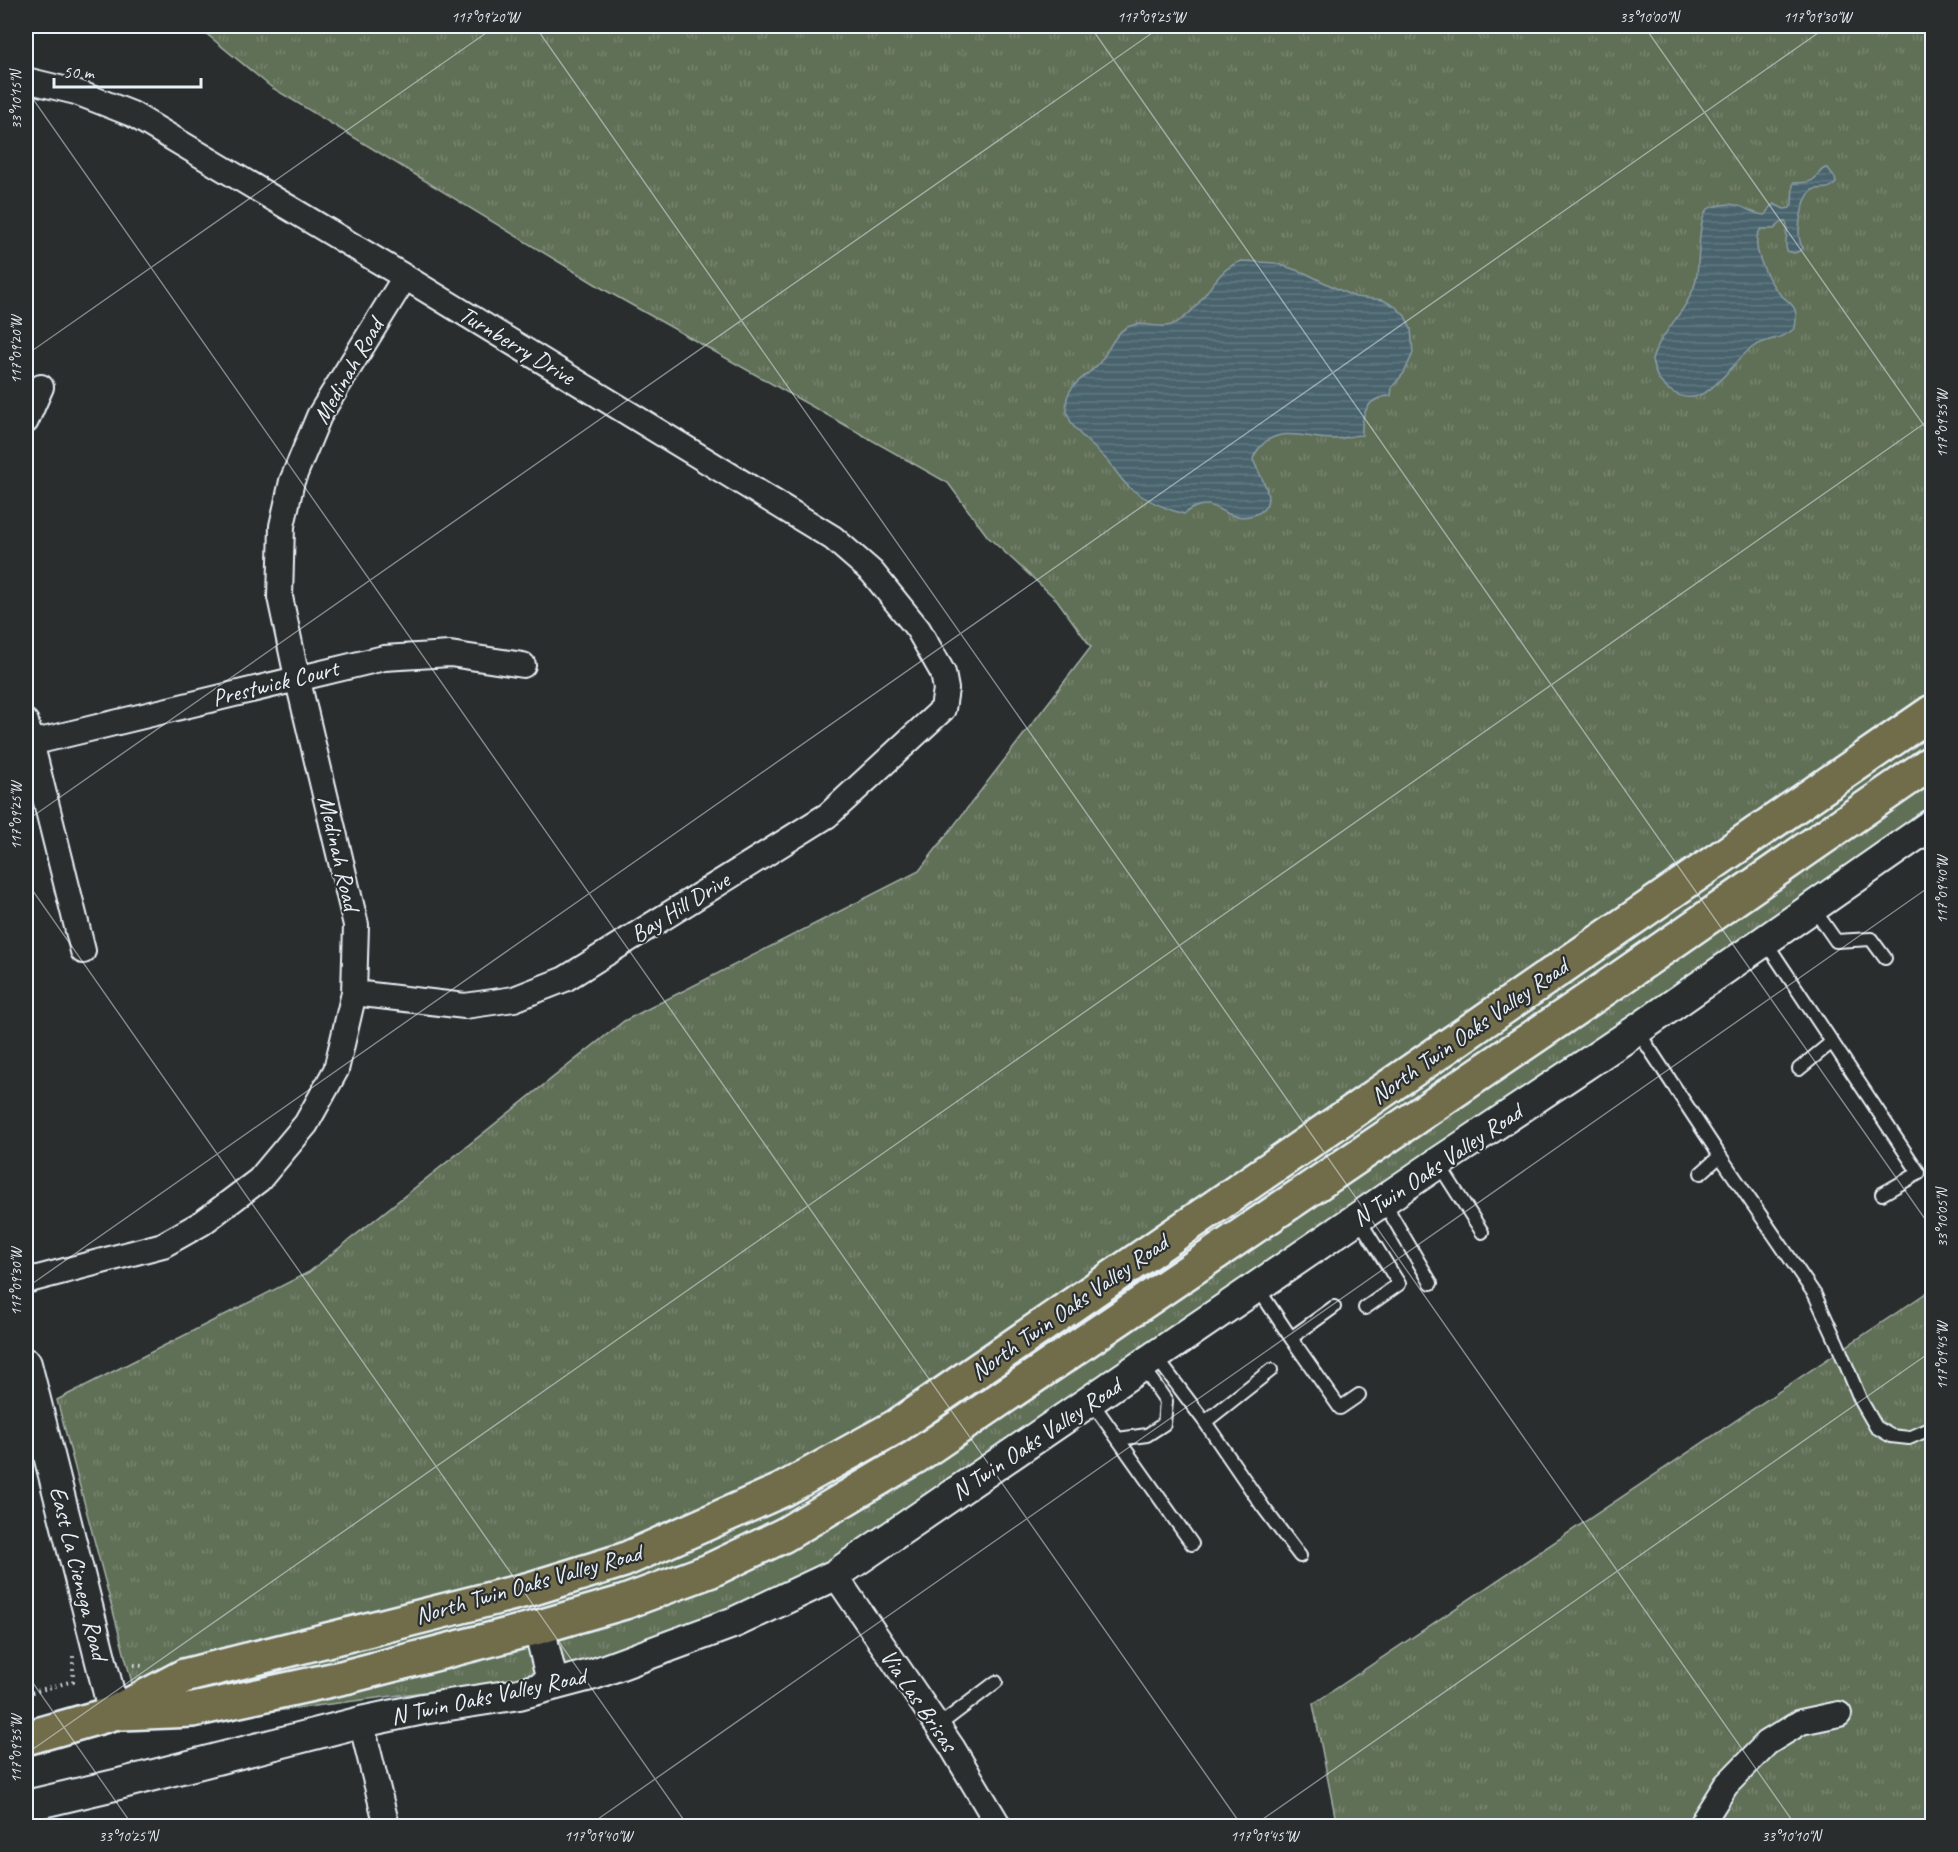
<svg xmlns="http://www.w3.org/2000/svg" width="1958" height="1852" viewBox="0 0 1958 1852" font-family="Caveat,sans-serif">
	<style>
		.grass { fill: url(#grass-tufts); stroke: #a4b0a8; stroke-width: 1.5 }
		.water { fill: url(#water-rules); stroke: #899ca5; stroke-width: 1.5 }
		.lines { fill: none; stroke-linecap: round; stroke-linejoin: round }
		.service-casing { stroke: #e8f1f8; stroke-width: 16 }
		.minor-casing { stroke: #e8f1f8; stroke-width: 28 }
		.tertiary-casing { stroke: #e8f1f8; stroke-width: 34 }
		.primary-casing { stroke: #e8f1f8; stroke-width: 38 }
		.path { stroke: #e8f1f8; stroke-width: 4; stroke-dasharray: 1.5 4.5; stroke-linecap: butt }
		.service { stroke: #2a2d2e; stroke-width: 12 }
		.minor { stroke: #2a2d2e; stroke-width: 24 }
		.tertiary { stroke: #2a2d2e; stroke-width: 30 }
		.primary { stroke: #716d4b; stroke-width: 33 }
		.ticks { fill: none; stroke: #e8f1f8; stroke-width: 1.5; stroke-opacity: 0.45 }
		.labels { text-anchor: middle; stroke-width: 4.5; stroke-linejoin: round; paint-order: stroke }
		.street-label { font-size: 24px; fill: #e8f1f8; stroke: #2a2d2e }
		.neatline { fill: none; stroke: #e8f1f8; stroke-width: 2 }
		.ticks-label { font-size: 15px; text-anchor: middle; fill: #e8f1f8 }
	</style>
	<defs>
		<pattern id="grass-tufts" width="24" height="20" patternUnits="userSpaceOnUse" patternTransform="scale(1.5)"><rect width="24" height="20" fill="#616f57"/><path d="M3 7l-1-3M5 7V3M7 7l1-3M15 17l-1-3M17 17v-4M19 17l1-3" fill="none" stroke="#788470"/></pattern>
		<pattern id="water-rules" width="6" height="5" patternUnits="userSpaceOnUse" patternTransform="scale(1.5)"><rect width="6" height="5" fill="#49636d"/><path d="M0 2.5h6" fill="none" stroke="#637a83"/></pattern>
	</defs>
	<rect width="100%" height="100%" fill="#2a2d2e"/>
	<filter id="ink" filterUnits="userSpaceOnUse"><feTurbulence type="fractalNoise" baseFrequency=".0167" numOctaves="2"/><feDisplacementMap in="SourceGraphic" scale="12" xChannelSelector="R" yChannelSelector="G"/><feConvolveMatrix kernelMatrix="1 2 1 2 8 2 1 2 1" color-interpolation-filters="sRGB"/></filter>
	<g filter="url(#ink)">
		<path class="grass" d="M 197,26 L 1932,26 L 1932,832 L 904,1545 L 572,1673 L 144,1728 L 57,1400 L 309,1272 L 624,1021 L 919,871 L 1091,647 L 1057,600 L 988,537 L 948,483 L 605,290 L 271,87 Z
			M 1926,1293 L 1932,1295 L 1932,1584 L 1924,1594 L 1932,1618 L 1932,1826 L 1337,1826 L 1313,1704 Z"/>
		<path class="water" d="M 1825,168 L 1828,168 L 1835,178 L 1836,183 C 1828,191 1822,187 1812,190 C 1802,200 1794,235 1803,248 C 1798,253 1794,254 1787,251 C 1783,241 1790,232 1786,222 L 1783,221 L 1774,229 L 1761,229 C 1748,244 1768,280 1779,293 C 1784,299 1792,302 1795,310 C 1797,316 1796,322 1795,328 C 1781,341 1763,338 1749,350 C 1727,368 1704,414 1671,391 C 1659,384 1655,374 1652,360 C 1660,331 1689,311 1696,280 C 1700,264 1697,219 1708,209 C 1712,206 1717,206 1721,205 C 1742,201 1748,214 1765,215 L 1770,207 L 1774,204 L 1784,209 L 1790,208 L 1792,204 L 1793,183 C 1799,182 1809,184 1814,179 C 1819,175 1819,171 1825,168 Z
			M 1242,261 L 1275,263 L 1305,273 L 1346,293 L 1355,297 L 1383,300 L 1396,307 L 1405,316 L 1411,329 L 1413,353 L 1404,373 L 1392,387 L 1391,396 C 1368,396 1361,413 1362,435 C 1352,435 1344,439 1334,439 C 1311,440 1284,426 1264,443 C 1259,448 1255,452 1253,459 C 1257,471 1268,485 1268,498 C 1267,516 1245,519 1231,515 C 1222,513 1216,505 1206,505 C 1198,505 1190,509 1184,514 C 1166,509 1146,500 1131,489 C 1120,480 1114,467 1104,457 C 1089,441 1062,426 1067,398 C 1071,382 1091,374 1100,362 C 1109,351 1113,336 1124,329 C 1144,316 1159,335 1181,320 C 1205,304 1214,269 1242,261 Z"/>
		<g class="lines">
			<defs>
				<path id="service" d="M 1813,908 L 1836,941 L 1871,939 L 1885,958
					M 1765,941 L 1919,1173 L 1882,1194
					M 1637,1030 L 1720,1156 L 1701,1173
					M 1799,1069 L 1832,1042
					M 1720,1156 L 1815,1295 L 1837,1343 L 1860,1399 L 1876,1427 L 1891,1436 L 1909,1438 L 1932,1428
					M 1438,1163 L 1482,1232
					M 1383,1201 L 1431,1283
					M 1358,1218 L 1399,1284 L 1365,1308
					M 1257,1287 L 1291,1338 L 1334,1307
					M 1291,1338 L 1340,1408 L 1359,1395
					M 1156,1357 L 1205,1422 L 1271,1370
					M 1091,1401 L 1192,1544
					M 1205,1422 L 1263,1507 L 1300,1556
					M 1118,1439 L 1147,1435 L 1164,1424 L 1166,1401 L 1142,1366
					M 938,1726 L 996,1682"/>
				<path id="minor" d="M 26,80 L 76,92 L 132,114 L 405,277 L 833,538 L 872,572 L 918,629 L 943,673 L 946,689 L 943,709 L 828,815 L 565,979 L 514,999 L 465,1006 L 354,993
					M 26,421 L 41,387
					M 26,722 L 83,951
					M 31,743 L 384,658 L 450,654 L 523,665
					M 26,1281 L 163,1245 L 202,1223 L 259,1180 L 306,1124 L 336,1070 L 354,993 L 356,925 L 297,677 L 280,597 L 282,526 L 292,481 L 319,416 L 405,277
					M 835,1575 L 952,1747 L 999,1826
					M 361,1722 L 387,1826
					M 1700,1826 L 1726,1785 L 1767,1743 L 1801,1722 L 1839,1714"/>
				<path id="tertiary" d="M 26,1364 L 114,1713
					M 539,1627 L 553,1685
					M 26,1806 L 119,1784 L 361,1722 L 423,1709 L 519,1694 L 594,1674 L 735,1622 L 835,1575 L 1438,1163 L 1637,1030 L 1932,824"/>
				<path id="primary" d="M 122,1713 L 193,1710 L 345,1677 L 539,1627 L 625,1602 L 709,1571 L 784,1535 L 915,1457 L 1616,981 L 1932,762
					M 26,1738 L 114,1713 L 184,1676 L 530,1589 L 624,1560 L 782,1490 L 897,1426 L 1932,712"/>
			</defs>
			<use href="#service" class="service-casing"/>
			<use href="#minor" class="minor-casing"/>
			<use href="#tertiary" class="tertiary-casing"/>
			<use href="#primary" class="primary-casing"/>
			<path class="path" d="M 134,1665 L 145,1666
				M 26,1694 L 73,1681 L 73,1656"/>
			<use href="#service" class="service"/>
			<use href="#minor" class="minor"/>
			<use href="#tertiary" class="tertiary"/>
			<use href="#primary" class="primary"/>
		</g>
	</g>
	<path class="ticks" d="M 535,26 L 1796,1826M 1090,26 L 1932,1229M 1644,26 L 1932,437M 26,89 L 1242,1826M 26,355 L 496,26M 26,821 L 1162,26M 26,881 L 688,1826M 26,1288 L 1828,26M 26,1673 L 133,1826M 26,1754 L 1932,418M 588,1826 L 1932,885M 1253,1826 L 1932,1351M 1919,1826 L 1932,1817"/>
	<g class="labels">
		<g class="street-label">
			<text transform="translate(517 345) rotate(31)" y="8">Turnberry Drive</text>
			<text transform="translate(348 371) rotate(-60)" y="8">Medinah Road</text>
			<text transform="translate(275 683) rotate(-14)" y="8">Prestwick Court</text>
			<text transform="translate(339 853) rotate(77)" y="8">Medinah Road</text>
			<text transform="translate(680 907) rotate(-32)" y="8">Bay Hill Drive</text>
			<text transform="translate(1469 1031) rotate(-35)" y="8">North Twin Oaks Valley Road</text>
			<text transform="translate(1437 1165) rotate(-34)" y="8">N Twin Oaks Valley Road</text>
			<text transform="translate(1069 1307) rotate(-35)" y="8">North Twin Oaks Valley Road</text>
			<text transform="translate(1036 1439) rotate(-34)" y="8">N Twin Oaks Valley Road</text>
			<text transform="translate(79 1573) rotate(76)" y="8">East La Cienega Road</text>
			<text transform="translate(528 1584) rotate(-16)" y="8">North Twin Oaks Valley Road</text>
			<text transform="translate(488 1696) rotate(-12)" y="8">N Twin Oaks Valley Road</text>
			<text transform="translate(919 1700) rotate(56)" y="8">Via Las Brisas</text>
		</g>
	</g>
	<rect width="1958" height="1852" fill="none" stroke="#2a2d2e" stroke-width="66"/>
	<path d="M54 78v9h147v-9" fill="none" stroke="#e8f1f8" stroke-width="3"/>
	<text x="63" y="78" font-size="18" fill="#e8f1f8" stroke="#2a2d2e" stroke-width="4.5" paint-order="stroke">50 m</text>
	<rect x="33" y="33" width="1892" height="1786" class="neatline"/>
	<g class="ticks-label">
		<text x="485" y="22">117°09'20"W</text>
		<text x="1151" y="22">117°09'25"W</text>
		<text x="1649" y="22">33°10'00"N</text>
		<text x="1817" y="22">117°09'30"W</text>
		<text transform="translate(16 100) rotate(-90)" y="5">33°10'15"N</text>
		<text transform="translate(16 350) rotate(-90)" y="5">117°09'20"W</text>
		<text transform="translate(1942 424) rotate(-90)" y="5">117°09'35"W</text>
		<text transform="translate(16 816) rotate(-90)" y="5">117°09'25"W</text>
		<text transform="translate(1942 890) rotate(-90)" y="5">117°09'40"W</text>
		<text transform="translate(1942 1218) rotate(-90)" y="5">33°10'05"N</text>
		<text transform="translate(16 1282) rotate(-90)" y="5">117°09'30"W</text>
		<text transform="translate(1942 1356) rotate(-90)" y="5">117°09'45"W</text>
		<text transform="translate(16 1749) rotate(-90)" y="5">117°09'35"W</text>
		<text x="128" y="1841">33°10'25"N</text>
		<text x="598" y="1841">117°09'40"W</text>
		<text x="1264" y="1841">117°09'45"W</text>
		<text x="1791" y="1841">33°10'10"N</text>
	</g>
</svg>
